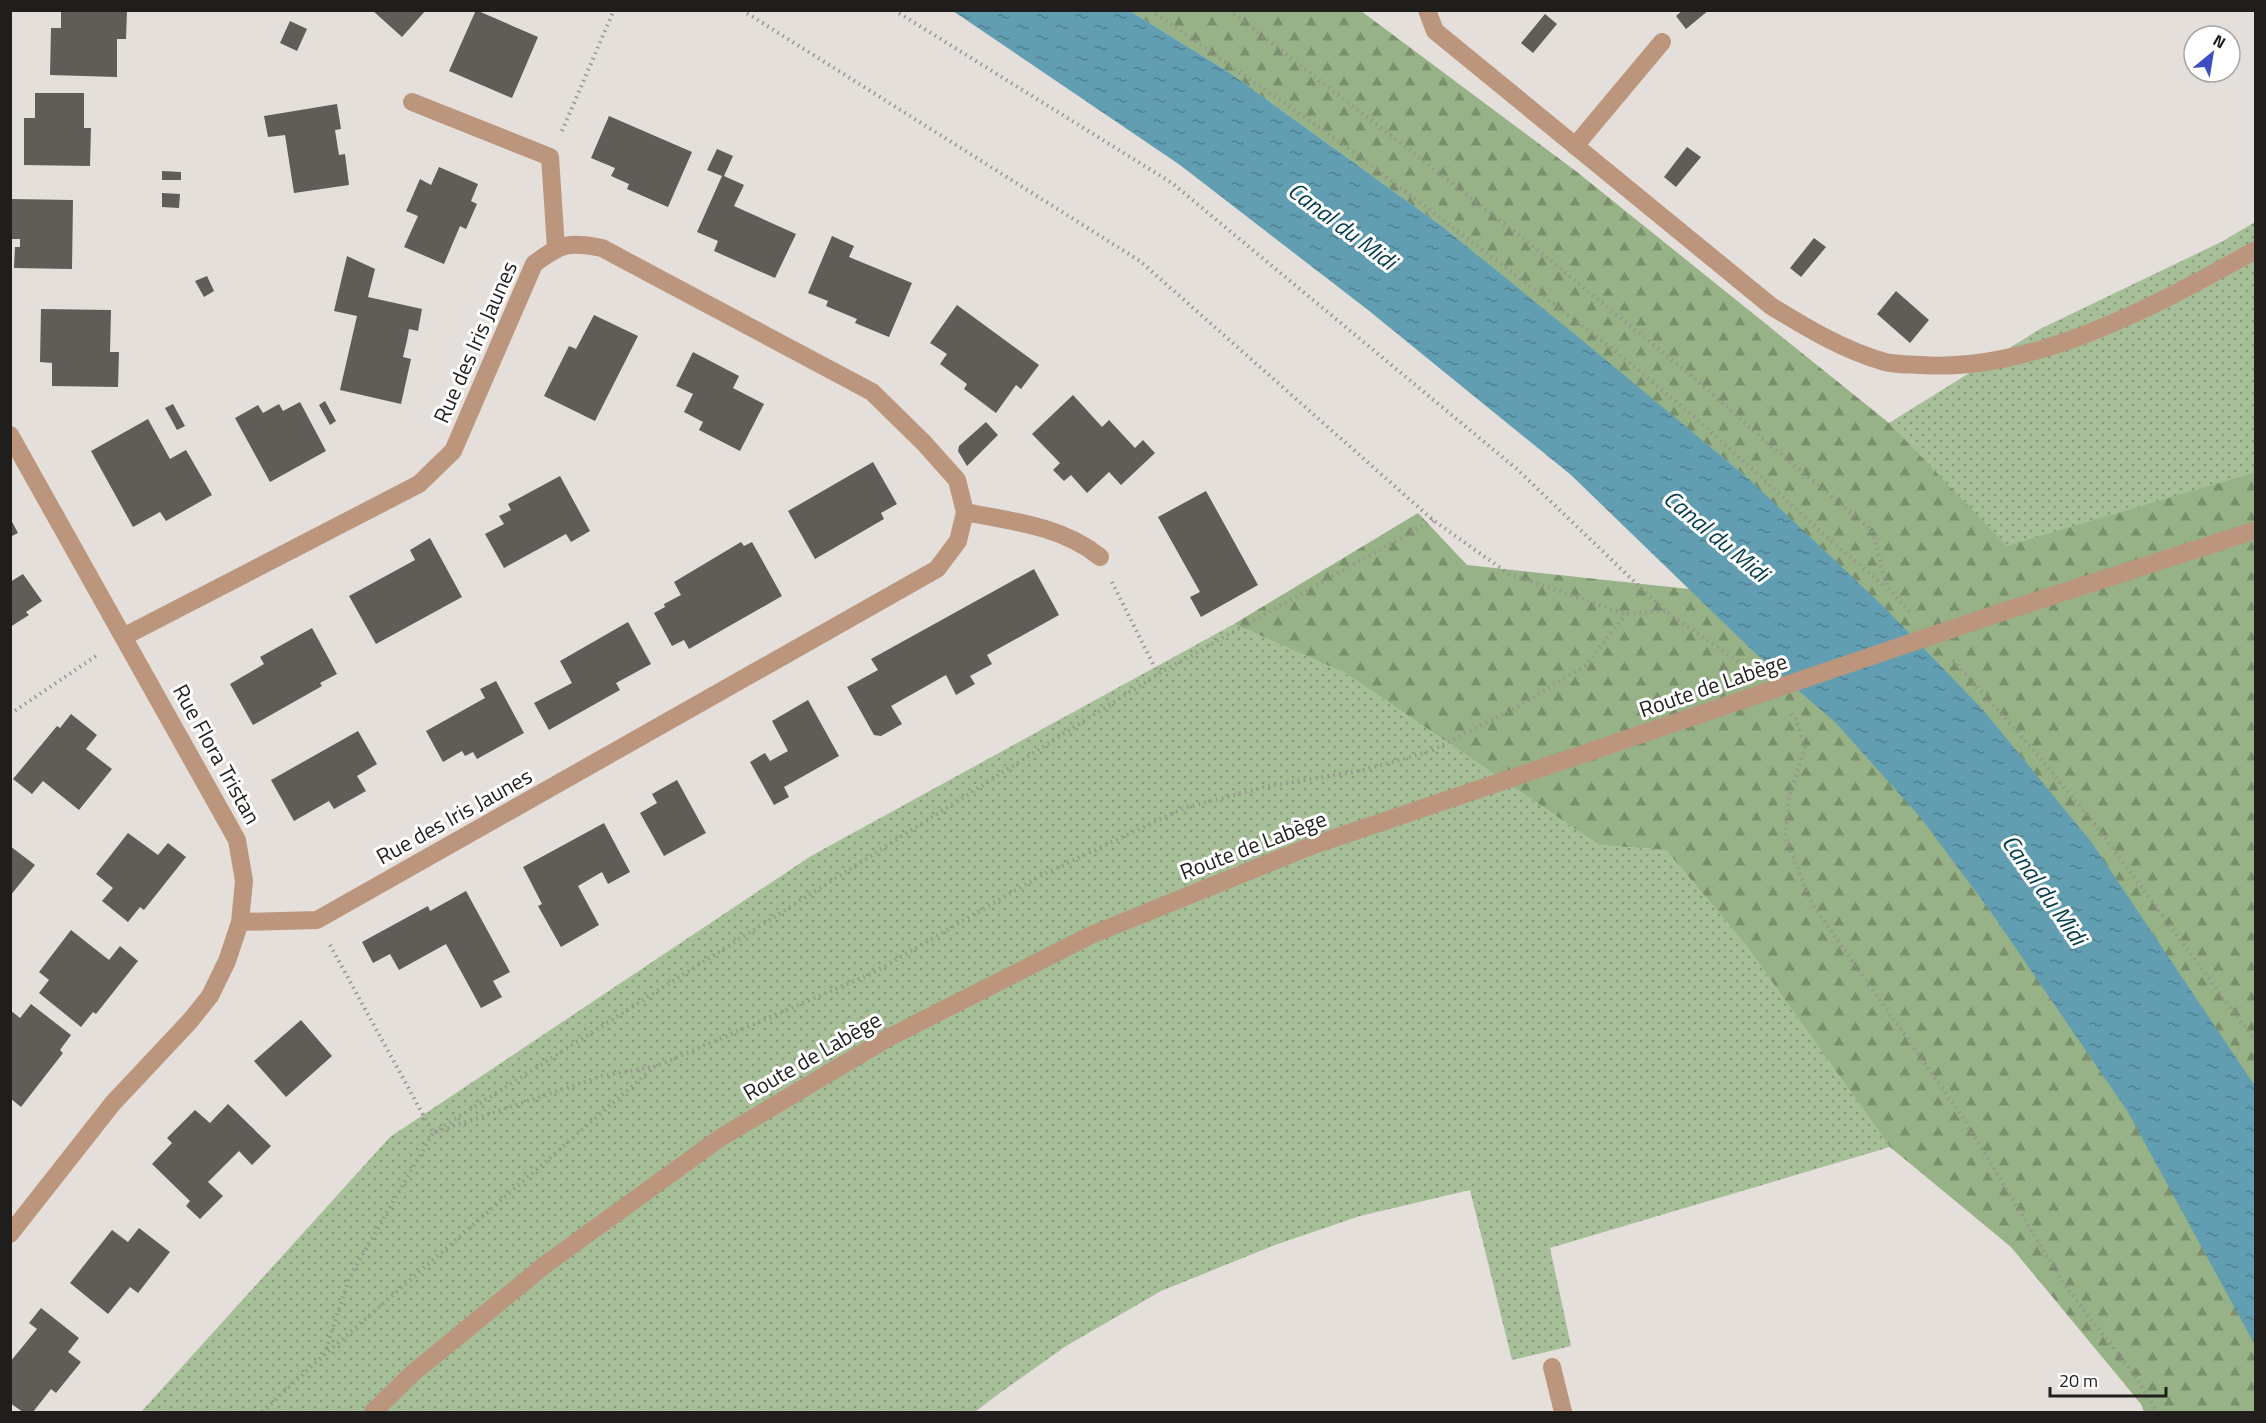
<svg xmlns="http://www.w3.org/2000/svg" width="2266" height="1423" viewBox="0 0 2266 1423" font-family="'Titillium Web',sans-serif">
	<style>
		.grass { fill: url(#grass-dots) }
		.forest { fill: url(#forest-firs) }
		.water { fill: url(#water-ripples) }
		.building { fill: #605c58 }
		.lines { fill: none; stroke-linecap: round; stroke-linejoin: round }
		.path { stroke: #989490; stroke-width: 4; stroke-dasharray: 1.5 4.5; stroke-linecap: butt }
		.minor { stroke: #bc967c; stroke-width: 18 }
		.labels { text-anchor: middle; stroke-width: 6; stroke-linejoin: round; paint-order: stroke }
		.street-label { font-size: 22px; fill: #201e1c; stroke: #fff }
		.water-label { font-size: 24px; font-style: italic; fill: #023c4b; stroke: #fff }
	</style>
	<defs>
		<pattern id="grass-dots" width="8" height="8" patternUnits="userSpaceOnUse" patternTransform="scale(1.5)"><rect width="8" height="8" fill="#a6bf98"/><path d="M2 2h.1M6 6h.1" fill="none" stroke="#879b7b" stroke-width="1.8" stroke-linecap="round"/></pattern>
		<pattern id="forest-firs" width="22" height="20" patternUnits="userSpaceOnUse" patternTransform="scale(1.5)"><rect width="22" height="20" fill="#96b286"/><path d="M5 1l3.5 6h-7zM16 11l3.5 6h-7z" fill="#7a906d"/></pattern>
		<pattern id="water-ripples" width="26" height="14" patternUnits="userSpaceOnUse" patternTransform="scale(1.5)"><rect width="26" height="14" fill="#629eb1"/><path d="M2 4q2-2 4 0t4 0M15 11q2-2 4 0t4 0" fill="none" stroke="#50808f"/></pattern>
	</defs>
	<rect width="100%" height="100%" fill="#e4dfda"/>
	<path class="grass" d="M 2255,222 L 2255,472 L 2007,547 L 1889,423 L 2040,329 L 2223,241 Z
		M 1234,624 L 1345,673 L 1599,845 L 1666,850 L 1745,944 L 1890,1147 L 1550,1248 L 1571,1346 L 1512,1360 L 1470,1190 L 1360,1216 L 1275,1245 L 1161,1291 L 1066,1346 L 997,1395 L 975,1412 L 141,1412 L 390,1137 L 811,856 Z"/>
	<path class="forest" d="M 1130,11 L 1361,11 L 1577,172 L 1889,423 L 2007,546 L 2255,472 L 2255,1412 L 2144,1412 L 2141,1404 L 2011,1247 L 1890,1147 L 1745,944 L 1666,850 L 1599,845 L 1345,673 L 1234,624 L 1418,513 L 1467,565 L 1689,589 L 1749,479 L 1443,227 L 1230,73 Z"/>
	<path class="water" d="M 953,11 L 1130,11 L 1230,73 L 1443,227 L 1583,341 L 1749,479 L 1886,609 L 1984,711 L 2092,843 L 2255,1086 L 2255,1345 L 2128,1112 L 1993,915 L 1921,818 L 1836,723 L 1753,651 L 1571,475 L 1368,310 L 1180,165 Z"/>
	<path class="building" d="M 61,10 L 127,10 L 126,39 L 117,39 L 117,77 L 50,75 L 51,28 L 61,28 Z
		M 372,10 L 426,10 L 402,37 Z
		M 476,10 L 538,37 L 512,98 L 449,71 Z
		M 1683,10 L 1709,10 L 1686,29 L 1676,16 Z
		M 1545,14 L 1557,24 L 1533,53 L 1521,43 Z
		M 290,21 L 307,29 L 297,51 L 280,43 Z
		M 35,93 L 84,93 L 84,128 L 91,128 L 90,166 L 24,165 L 24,118 L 35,118 Z
		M 337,104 L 341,129 L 335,130 L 339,155 L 345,154 L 349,185 L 294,193 L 285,135 L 268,137 L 264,116 Z
		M 609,116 L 692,152 L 668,207 L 627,189 L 629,184 L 611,176 L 615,168 L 591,158 Z
		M 1687,147 L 1701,157 L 1676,187 L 1664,177 Z
		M 717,149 L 733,156 L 724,176 L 744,185 L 734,206 L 796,234 L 775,278 L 714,251 L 718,241 L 697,232 L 722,176 L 707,170 Z
		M 439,167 L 478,184 L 471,201 L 477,204 L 466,229 L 460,226 L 444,264 L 404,247 L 418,216 L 406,211 L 420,179 L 431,185 Z
		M 162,171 L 181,172 L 181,180 L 162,180 Z
		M 162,193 L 180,194 L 179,208 L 162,207 Z
		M 10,199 L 73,200 L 72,269 L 14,268 L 15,247 L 20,247 L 20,239 L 10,239 Z
		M 832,236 L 854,246 L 849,257 L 912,283 L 889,337 L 855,323 L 857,319 L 826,306 L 828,301 L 808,293 Z
		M 1814,238 L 1826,247 L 1801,277 L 1790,268 Z
		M 347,256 L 375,269 L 368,297 L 422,309 L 418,331 L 409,329 L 407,340 L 403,357 L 411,359 L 401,404 L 340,390 L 357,316 L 334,311 Z
		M 207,276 L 214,291 L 204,297 L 195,281 Z
		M 1896,291 L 1929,320 L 1910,343 L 1877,314 Z
		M 957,305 L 1039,365 L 1021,389 L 1016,385 L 996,413 L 964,389 L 967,384 L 940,364 L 947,354 L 930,343 Z
		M 41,309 L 111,310 L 110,352 L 119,352 L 118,387 L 52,386 L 52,363 L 40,362 Z
		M 594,315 L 638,336 L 595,421 L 544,396 L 569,346 L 576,349 Z
		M 693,352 L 739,376 L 733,388 L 764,404 L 740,451 L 699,430 L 703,422 L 684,412 L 693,394 L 676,386 Z
		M 1073,395 L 1102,427 L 1109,420 L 1135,448 L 1143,440 L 1155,453 L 1121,485 L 1109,472 L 1087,493 L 1071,475 L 1064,481 L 1053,470 L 1060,463 L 1032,434 Z
		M 325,401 L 336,421 L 330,425 L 319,405 Z
		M 300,402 L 326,451 L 270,482 L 235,418 L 258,405 L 263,413 L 279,404 L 283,411 Z
		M 173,404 L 185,426 L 177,430 L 165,408 Z
		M 148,419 L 170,459 L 186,450 L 212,495 L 166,521 L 160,512 L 133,527 L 91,451 Z
		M 986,422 L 998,435 L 967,466 L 958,451 L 959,446 Z
		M 873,462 L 897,504 L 881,513 L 884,519 L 815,559 L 788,511 Z
		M 560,476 L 590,531 L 571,542 L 566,534 L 504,568 L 485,534 L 504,524 L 499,516 L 511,510 L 508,504 Z
		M 1206,491 L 1258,585 L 1201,617 L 1190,597 L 1200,592 L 1158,517 Z
		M 10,518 L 18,533 L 10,537 Z
		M 430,538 L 462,597 L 376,644 L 349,596 L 415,560 L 410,550 Z
		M 741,542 L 744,546 L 752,542 L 782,596 L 689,649 L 684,640 L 672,646 L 654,613 L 665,607 L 664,604 L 681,595 L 674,582 Z
		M 1034,569 L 1059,615 L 987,655 L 992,664 L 970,676 L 975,684 L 956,695 L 946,675 L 891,706 L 902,724 L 881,736 L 874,735 L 847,687 L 878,670 L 871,659 Z
		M 23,574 L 42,601 L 26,612 L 29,615 L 10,627 L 10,582 Z
		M 628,622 L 651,664 L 616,683 L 620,690 L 549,730 L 534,703 L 572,683 L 560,661 Z
		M 312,628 L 337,674 L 320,683 L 322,686 L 253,725 L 230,684 L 264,664 L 260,657 Z
		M 496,681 L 524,733 L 477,759 L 473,752 L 465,756 L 462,751 L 443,762 L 426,731 L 485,698 L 480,689 Z
		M 808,700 L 839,756 L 784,787 L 789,797 L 774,805 L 750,762 L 765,753 L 770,761 L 788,751 L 772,721 Z
		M 71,714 L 97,735 L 86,749 L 112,769 L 79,810 L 43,781 L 32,794 L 13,779 L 57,726 L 60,728 Z
		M 358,731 L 377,764 L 357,776 L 366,791 L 334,809 L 329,801 L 294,821 L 271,780 Z
		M 677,780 L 706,833 L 664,856 L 640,813 L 657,803 L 652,794 Z
		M 604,823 L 630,872 L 608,884 L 602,872 L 578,886 L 599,925 L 561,947 L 538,906 L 542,904 L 523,867 Z
		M 128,833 L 158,855 L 168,843 L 186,857 L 144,910 L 140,907 L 128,922 L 102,901 L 113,888 L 96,874 Z
		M 10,846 L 35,865 L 10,896 Z
		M 466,891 L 510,972 L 493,981 L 502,997 L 481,1008 L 446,944 L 399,970 L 390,954 L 373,963 L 362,942 L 428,906 L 430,911 Z
		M 71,930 L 109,960 L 120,946 L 138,961 L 96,1014 L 93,1012 L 81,1027 L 39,993 L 49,980 L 39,972 Z
		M 31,1004 L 71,1035 L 60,1050 L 63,1053 L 21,1107 L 10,1098 L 10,1010 L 20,1018 Z
		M 301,1020 L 332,1056 L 286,1097 L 254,1061 Z
		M 228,1104 L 271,1146 L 252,1165 L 239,1151 L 208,1182 L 223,1196 L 200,1219 L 186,1206 L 190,1201 L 152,1164 L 172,1143 L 167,1138 L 195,1110 L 210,1123 Z
		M 139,1228 L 170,1252 L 138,1293 L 130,1287 L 108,1314 L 70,1283 L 112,1230 L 128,1242 Z
		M 41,1308 L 79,1338 L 68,1352 L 81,1362 L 56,1393 L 51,1389 L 33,1412 L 23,1412 L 10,1403 L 10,1362 L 37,1329 L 29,1323 Z"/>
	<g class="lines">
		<path class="path" d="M 742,10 L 1140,261 L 1433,520 L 1509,574 L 1626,614 L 1665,611
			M 894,10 L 1172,183 L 1518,470 L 1665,611 L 1746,667
			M 1151,10 L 1344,145 L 1609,346 L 1691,414 L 1838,547 L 1886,587
			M 1229,10 L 1529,243 L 1694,378 L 1771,446 L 1872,530 L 1887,587 L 1910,612
			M 562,131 L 614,10
			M 1112,582 L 1158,674
			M 1953,660 L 2037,754 L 2100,831 L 2256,1042
			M 10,714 L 99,654
			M 1791,714 L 1796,719 L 1805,747 L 1789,798 L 1785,837 L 1812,904 L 1962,1116 L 2065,1286 L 2133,1373 L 2157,1412
			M 330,945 L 433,1133 L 1158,674 L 1433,520
			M 324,1355 L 349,1278 L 433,1133 L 602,1076 L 653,1067
			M 262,1412 L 324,1355 L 654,1067 L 873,973 L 1042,875 L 1184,808 L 1269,786 L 1363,770 L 1431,751 L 1517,707 L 1585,666 L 1626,614"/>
		<path class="minor" d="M 1427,10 L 1435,31 L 1771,306 C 1807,328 1843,350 1885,362 C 1896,365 1909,364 1921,365 C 2035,373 2158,304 2256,250
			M 412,102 L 550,157 L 556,248
			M 1575,146 L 1662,42
			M 10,435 L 237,840 L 244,881 L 240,922 L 227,961 L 210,996 L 190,1021 L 113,1103 L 10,1234
			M 965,512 C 1011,521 1062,526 1100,557
			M 125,636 L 419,484 L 453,451 L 534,264 C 561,244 568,241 602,248 L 872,392 L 924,443 L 957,480 L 965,512 L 958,541 L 937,569 L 317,920 L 240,922
			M 1552,1367 L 1563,1412
			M 373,1412 L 413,1373 L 546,1264 L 720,1138 L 888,1038 L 1091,935 L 1311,846 L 2002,612 L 2256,530"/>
	</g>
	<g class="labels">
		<g class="street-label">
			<text transform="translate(475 342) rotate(-66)" y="8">Rue des Iris Jaunes</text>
			<text transform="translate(1713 685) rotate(-19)" y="8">Route de Labège</text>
			<text transform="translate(217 754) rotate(61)" y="8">Rue Flora Tristan</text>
			<text transform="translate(454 816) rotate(-29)" y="8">Rue des Iris Jaunes</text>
			<text transform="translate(1253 845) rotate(-21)" y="8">Route de Labège</text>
			<text transform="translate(812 1056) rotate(-30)" y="8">Route de Labège</text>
		</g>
		<g class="water-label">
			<text transform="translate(1342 226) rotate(37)" y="8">Canal du Midi</text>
			<text transform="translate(1716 536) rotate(40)" y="8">Canal du Midi</text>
			<text transform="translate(2044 890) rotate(55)" y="8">Canal du Midi</text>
		</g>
	</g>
	<rect width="2266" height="1423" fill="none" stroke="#201e1c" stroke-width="24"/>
	<g transform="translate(2212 54) rotate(30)"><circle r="28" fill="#ffffff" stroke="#a6a5a4" stroke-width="1.5"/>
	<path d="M0-4.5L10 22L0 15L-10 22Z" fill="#3c4ec1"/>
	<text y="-9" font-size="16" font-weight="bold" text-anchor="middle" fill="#201e1c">N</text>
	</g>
	<path d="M2050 1387v9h116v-9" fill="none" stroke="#201e1c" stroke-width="3"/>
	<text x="2059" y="1387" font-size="18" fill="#201e1c" stroke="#ffffff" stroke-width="4.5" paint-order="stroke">20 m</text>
</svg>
